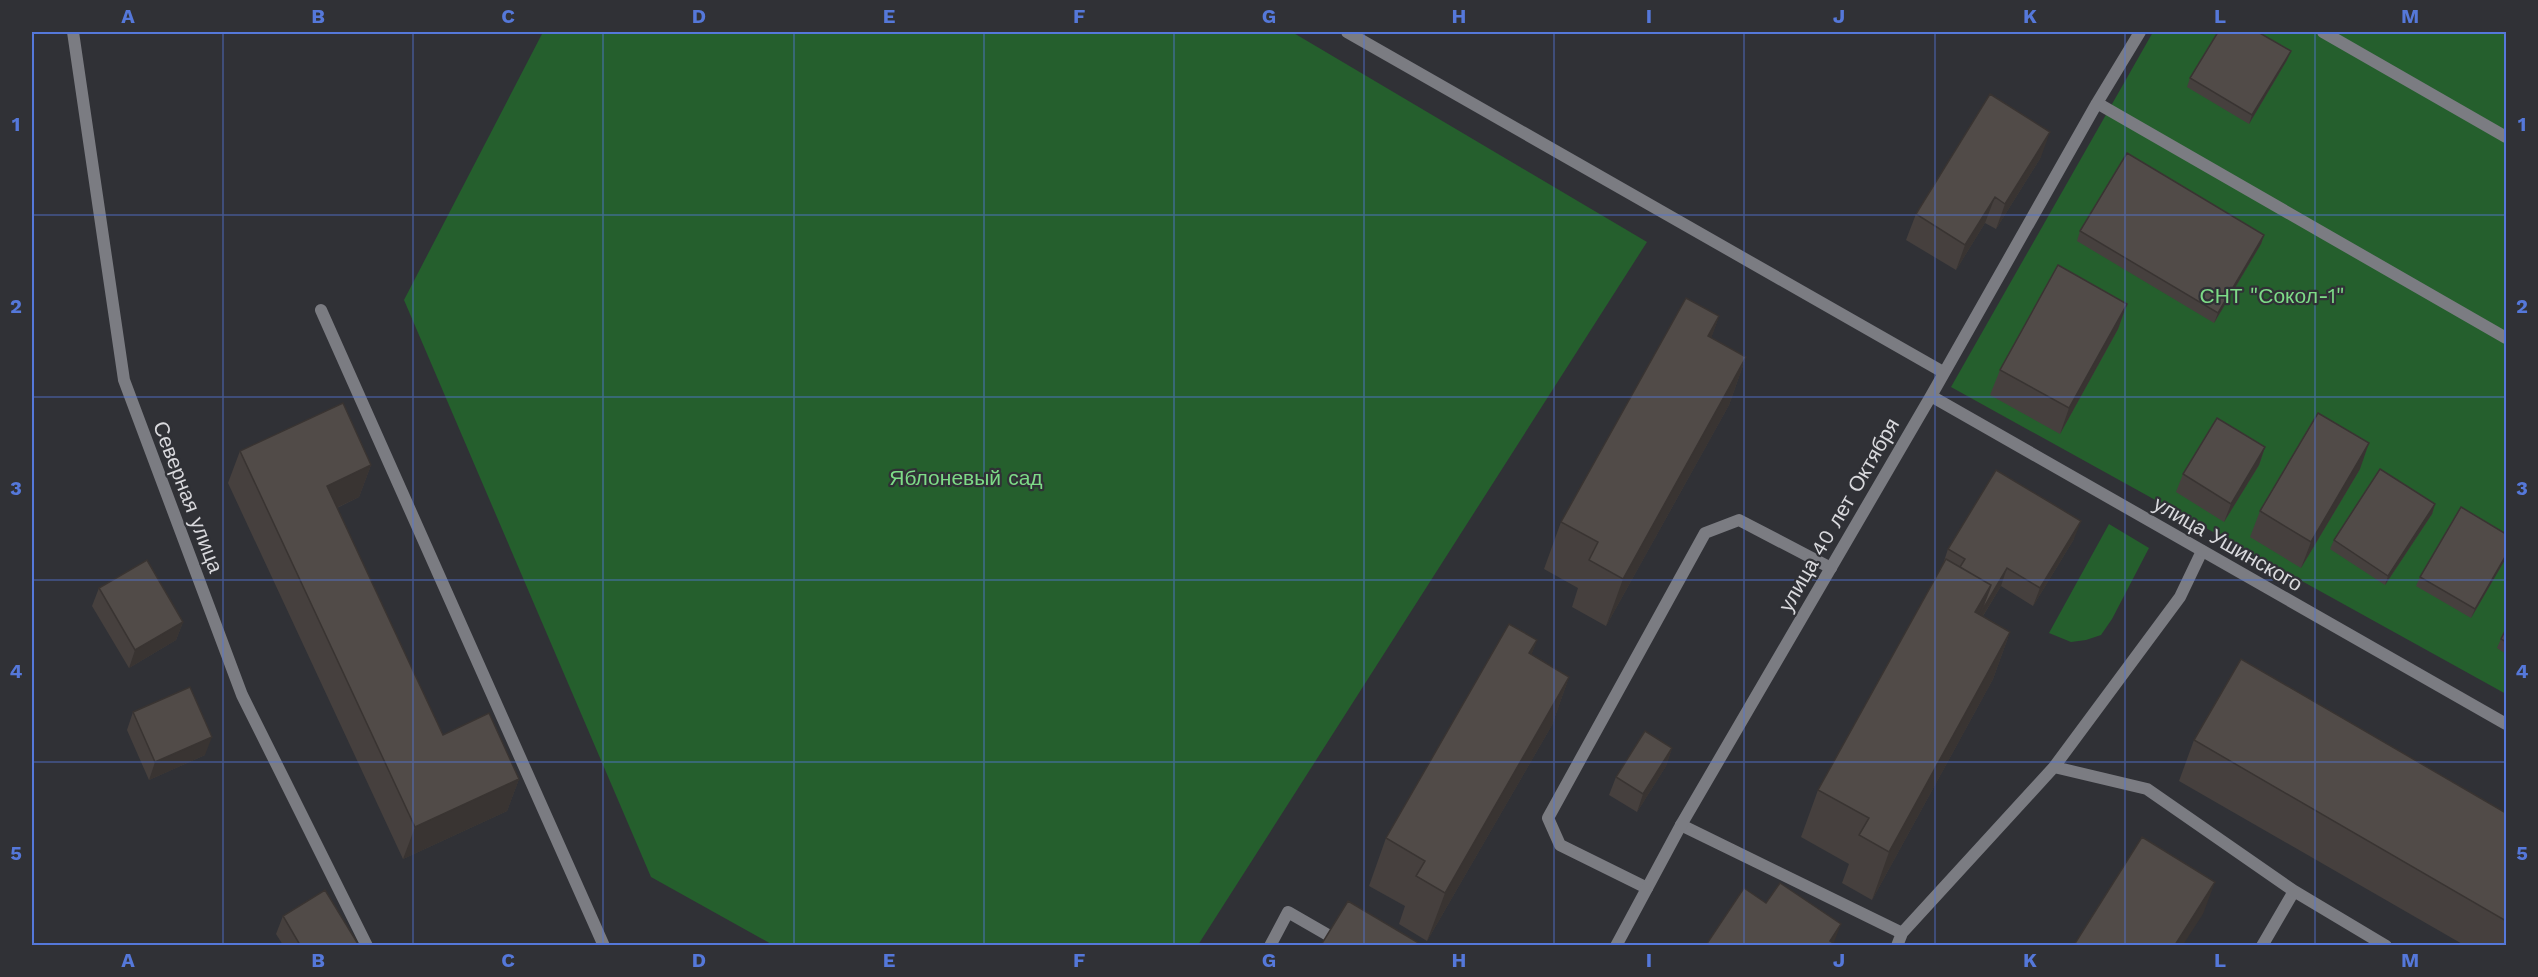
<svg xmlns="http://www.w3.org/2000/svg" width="2538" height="977" viewBox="0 0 2538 977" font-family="'Work Sans',sans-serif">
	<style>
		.green { fill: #255f2d }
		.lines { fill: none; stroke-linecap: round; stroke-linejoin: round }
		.lane { stroke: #7b7c82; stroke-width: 12 }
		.street { stroke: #7b7c82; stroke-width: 12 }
		.wall { fill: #46403e }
		.shaded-wall { fill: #393432 }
		.building { fill: #514b48; stroke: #393432; stroke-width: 1.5 }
		.grid { fill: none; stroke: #5578da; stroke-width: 1.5; stroke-opacity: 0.55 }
		.labels { text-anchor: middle; stroke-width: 4.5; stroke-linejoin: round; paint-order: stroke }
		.park-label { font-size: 21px; fill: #7ddb87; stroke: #303136 }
		.street-label { font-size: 21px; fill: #d9d9dd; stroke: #303136 }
		.neatline { fill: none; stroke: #5578da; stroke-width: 2 }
		.grid-label { font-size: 20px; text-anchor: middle; font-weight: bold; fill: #5578da }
	</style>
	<rect width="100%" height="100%" fill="#303136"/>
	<path class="green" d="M 543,32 L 1292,32 L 1647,242 L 1198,945 L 773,945 L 651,877 L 404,300 Z
		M 2153,32 L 2506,32 L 2506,694 L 1951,387 Z
		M 2109,524 L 2149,548 L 2112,619 L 2101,635 L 2086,640 L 2071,642 L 2049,633 Z"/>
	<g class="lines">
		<path class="lane" d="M 1347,32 L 1943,372
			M 321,310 L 604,946
			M 2054,767 L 2180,597 L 2202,551
			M 1681,825 L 1902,933 L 2054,767 L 2147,789 L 2294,891 L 2262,946
			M 1647,888 L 1560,845 L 1548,818 L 1705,533 L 1739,520 L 1831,568
			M 2294,891 L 2386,946
			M 1270,946 L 1288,912 L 1347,946
			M 1897,946 L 1902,933"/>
		<path class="street" d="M 73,32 L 124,380 L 242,695 L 367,946
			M 2140,32 L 2097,103 L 2506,338
			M 2323,32 L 2506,137
			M 1931,396 L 2506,724
			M 1616,946 L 1681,825 L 1931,396 L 2097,103"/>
	</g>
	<path class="wall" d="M 2287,60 L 2249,124 L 2187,87 L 2190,78 Z
		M 2041,157 L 1996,229 L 1985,223 L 1956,270 L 1906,240 L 1916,214 Z
		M 2080,231 L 2264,235 L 2261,244 L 2214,323 L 2077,241 Z
		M 2127,304 L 2118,329 L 2060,434 L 1990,395 L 2000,370 Z
		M 1719,316 L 1711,338 L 1746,357 L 1729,405 L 1606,626 L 1572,607 L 1578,588 L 1544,569 L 1561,522 Z
		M 2265,447 L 2259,465 L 2224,522 L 2176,492 L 2183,474 Z
		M 240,451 L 371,465 L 359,497 L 337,508 L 443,735 L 519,779 L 507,811 L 403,859 L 228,483 Z
		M 2360,469 L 2301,568 L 2250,537 L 2260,511 Z
		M 2435,504 L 2432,514 L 2385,585 L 2330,549 L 2334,540 Z
		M 2506,534 L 2506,558 L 2471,618 L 2416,586 L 2420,577 Z
		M 2074,539 L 2033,606 L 2001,586 L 1983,616 L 2010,632 L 1993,679 L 1872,900 L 1842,883 L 1849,864 L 1801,837 L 1818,790 L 1943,564 L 1948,549 Z
		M 99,588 L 183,622 L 176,640 L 129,668 L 92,606 Z
		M 2506,629 L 2506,654 L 2497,648 L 2501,639 Z
		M 1537,640 L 1531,655 L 1569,677 L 1552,725 L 1427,941 L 1399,924 L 1405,906 L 1369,886 L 1386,838 Z
		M 133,712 L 205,755 L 149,780 L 127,730 Z
		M 2194,740 L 2506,813 L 2506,945 L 2464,945 L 2179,781 Z
		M 1672,748 L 1666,766 L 1637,812 L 1609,795 L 1616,777 Z
		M 283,916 L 358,945 L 283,945 L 276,934 Z"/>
	<path class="shaded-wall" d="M 2291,51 L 2287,60 L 2249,124 L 2252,115 Z
		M 2050,132 L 2041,157 L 1996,229 L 2005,204 Z
		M 1995,197 L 1985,223 L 1956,270 L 1965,245 Z
		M 2264,235 L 2261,244 L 2214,323 L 2218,313 Z
		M 2127,304 L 2118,329 L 2060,434 L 2069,408 Z
		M 1719,316 L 1702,364 L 1708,336 Z
		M 1746,357 L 1729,405 L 1606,626 L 1623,579 Z
		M 2369,443 L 2360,469 L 2301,568 L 2311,542 Z
		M 2265,447 L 2259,465 L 2224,522 L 2231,504 Z
		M 371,465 L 359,497 L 315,518 L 327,486 Z
		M 2435,504 L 2432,514 L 2385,585 L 2388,576 Z
		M 2081,521 L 2074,539 L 2033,606 L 2040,588 Z
		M 2506,555 L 2506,558 L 2471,618 L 2475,609 Z
		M 2007,568 L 2001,586 L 1973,632 L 1975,612 L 1991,585 Z
		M 183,622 L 176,640 L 129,668 L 135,650 Z
		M 2010,632 L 1993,679 L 1872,900 L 1889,852 Z
		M 1537,640 L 1519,688 L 1529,653 Z
		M 1569,677 L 1552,725 L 1427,941 L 1445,893 Z
		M 212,737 L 205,755 L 149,780 L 155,762 Z
		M 1672,748 L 1666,766 L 1637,812 L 1643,794 Z
		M 519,779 L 507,811 L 403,859 L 415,827 Z
		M 2215,882 L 2203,914 L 2183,945 L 2175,945 Z
		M 1841,924 L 1833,945 L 1830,941 Z"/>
	<path class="building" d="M 2218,32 L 2258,32 L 2291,51 L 2252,115 L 2190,78 Z
		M 1990,94 L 2050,132 L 2005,204 L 1995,197 L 1965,245 L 1916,214 Z
		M 2127,153 L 2264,235 L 2218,313 L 2080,231 Z
		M 2058,265 L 2127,304 L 2069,408 L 2000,370 Z
		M 1686,298 L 1719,316 L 1708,336 L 1746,357 L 1623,579 L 1589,560 L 1598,542 L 1561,522 Z
		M 343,403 L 371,465 L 327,486 L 443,735 L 489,713 L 519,779 L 415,827 L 240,451 Z
		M 2318,413 L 2369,443 L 2311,542 L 2260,511 Z
		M 2217,418 L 2265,447 L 2231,504 L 2183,474 Z
		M 2380,469 L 2435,504 L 2388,576 L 2334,540 Z
		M 1996,470 L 2081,521 L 2040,588 L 2007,568 L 1980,614 L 1991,585 L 1960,567 L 1965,559 L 1948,549 Z
		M 2461,507 L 2506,534 L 2506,555 L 2475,609 L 2420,577 Z
		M 1946,559 L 1991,585 L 1975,612 L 2010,632 L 1889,852 L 1859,835 L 1869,818 L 1818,790 Z
		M 147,560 L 183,622 L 135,650 L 99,588 Z
		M 1509,624 L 1537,640 L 1529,653 L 1569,677 L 1445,893 L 1416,876 L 1425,861 L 1386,838 Z
		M 2506,629 L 2506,642 L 2501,639 Z
		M 2241,659 L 2506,813 L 2506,921 L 2194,740 Z
		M 190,687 L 212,737 L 155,762 L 133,712 Z
		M 1645,731 L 1672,748 L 1643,794 L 1616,777 Z
		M 2142,837 L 2215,882 L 2175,945 L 2074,945 Z
		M 1780,883 L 1841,924 L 1830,941 L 1837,945 L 1706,945 L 1744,888 L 1766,903 Z
		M 325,890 L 358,944 L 357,945 L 300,945 L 283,916 Z
		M 1348,901 L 1422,945 L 1321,945 Z"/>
	<path class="grid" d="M 223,32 L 223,946M 413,32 L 413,946M 603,32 L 603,946M 794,32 L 794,946M 984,32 L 984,946M 1174,32 L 1174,946M 1364,32 L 1364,946M 1554,32 L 1554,946M 1744,32 L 1744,946M 1935,32 L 1935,946M 2125,32 L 2125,946M 2315,32 L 2315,946M 32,215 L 2506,215M 32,397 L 2506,397M 32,580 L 2506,580M 32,762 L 2506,762"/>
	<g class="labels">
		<g class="park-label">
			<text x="2272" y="303">СНТ "Сокол-1"</text>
			<text x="966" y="485">Яблоневый сад</text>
		</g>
		<g class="street-label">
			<text transform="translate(188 497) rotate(69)" y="7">Северная улица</text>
			<text transform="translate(1839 515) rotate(-60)" y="7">улица 40 лет Октября</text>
			<text transform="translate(2228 544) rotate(30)" y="7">улица Ушинского</text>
		</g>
	</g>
	<rect width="2538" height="977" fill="none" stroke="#303136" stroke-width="66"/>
	<rect x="33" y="33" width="2472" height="911" class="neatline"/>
	<g class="grid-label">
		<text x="128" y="23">A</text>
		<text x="318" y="23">B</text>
		<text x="508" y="23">C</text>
		<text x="699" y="23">D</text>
		<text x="889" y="23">E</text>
		<text x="1079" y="23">F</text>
		<text x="1269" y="23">G</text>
		<text x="1459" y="23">H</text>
		<text x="1649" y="23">I</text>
		<text x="1839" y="23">J</text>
		<text x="2030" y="23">K</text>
		<text x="2220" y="23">L</text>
		<text x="2410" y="23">M</text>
		<text x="16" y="131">1</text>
		<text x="2522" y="131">1</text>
		<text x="16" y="313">2</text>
		<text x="2522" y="313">2</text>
		<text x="16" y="495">3</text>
		<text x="2522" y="495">3</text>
		<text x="16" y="678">4</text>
		<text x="2522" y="678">4</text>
		<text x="16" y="860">5</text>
		<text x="2522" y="860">5</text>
		<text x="128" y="967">A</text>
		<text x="318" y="967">B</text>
		<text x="508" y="967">C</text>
		<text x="699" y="967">D</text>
		<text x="889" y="967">E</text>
		<text x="1079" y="967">F</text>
		<text x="1269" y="967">G</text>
		<text x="1459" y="967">H</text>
		<text x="1649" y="967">I</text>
		<text x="1839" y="967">J</text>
		<text x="2030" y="967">K</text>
		<text x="2220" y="967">L</text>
		<text x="2410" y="967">M</text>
	</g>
</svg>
